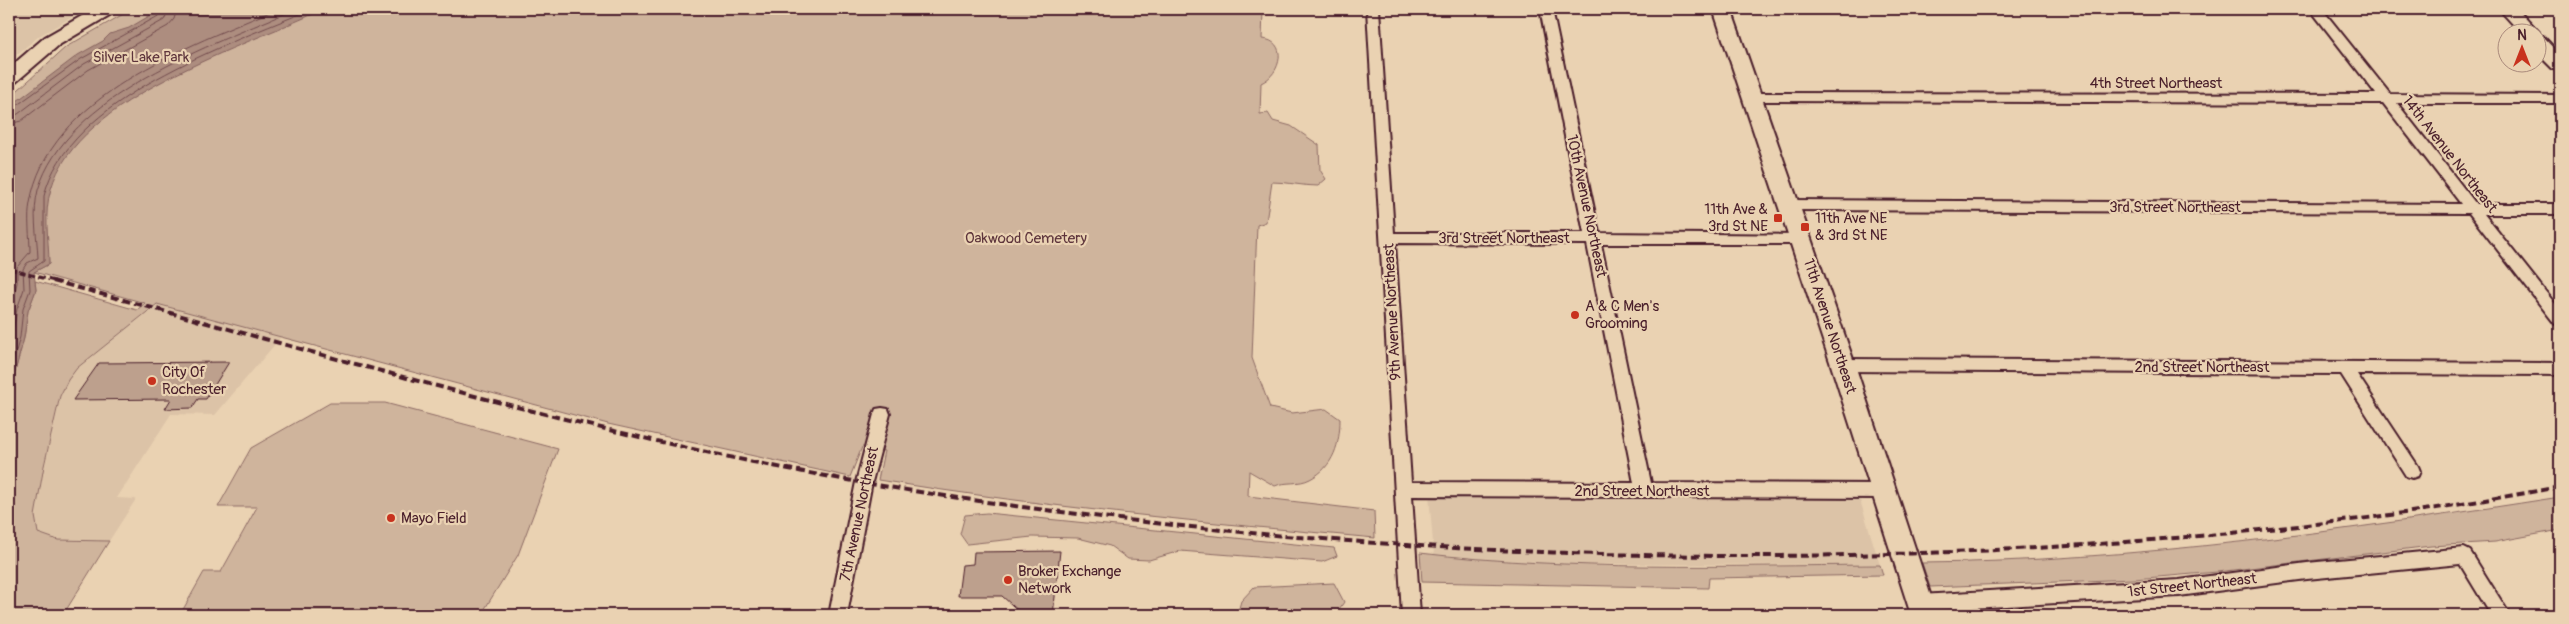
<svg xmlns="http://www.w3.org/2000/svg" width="2569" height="624" viewBox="0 0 2569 624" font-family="Pangolin,sans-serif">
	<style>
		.built { fill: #dcc3a7 }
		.green { fill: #cfb49c; stroke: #8c6a64 }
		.water { fill: #ad8d7f; stroke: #85615d }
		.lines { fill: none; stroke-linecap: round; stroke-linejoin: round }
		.shore { stroke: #724b4d; stroke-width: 1 }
		.building { fill: #bda08d; stroke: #4a1f2b }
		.street-casing { stroke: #4a1f2b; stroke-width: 4 }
		.secondary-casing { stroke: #4a1f2b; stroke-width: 4 }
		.street { fill: #ead2b2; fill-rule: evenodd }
		.secondary { fill: #ead2b2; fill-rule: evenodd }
		.rail-far1 { stroke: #4a1f2b; stroke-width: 3; stroke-dasharray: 7 3; stroke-linecap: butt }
		.rail { stroke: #4a1f2b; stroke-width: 4; stroke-dasharray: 8 4; stroke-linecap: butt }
		.poi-dot { fill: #c8321e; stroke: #ead2b2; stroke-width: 2 }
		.labels { text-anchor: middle; stroke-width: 4.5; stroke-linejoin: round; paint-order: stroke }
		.park-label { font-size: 15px; fill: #5e353c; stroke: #ead2b2 }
		.street-label { font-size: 15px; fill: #4a1f2b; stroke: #ead2b2 }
		.poi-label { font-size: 15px; fill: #4a1f2b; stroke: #ead2b2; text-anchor: start }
	</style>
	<rect width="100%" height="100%" fill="#ead2b2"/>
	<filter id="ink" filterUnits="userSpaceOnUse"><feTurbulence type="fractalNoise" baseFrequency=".02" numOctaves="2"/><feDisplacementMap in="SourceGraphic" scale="10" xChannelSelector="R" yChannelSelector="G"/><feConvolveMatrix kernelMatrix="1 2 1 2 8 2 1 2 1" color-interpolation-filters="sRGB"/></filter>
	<g filter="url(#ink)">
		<path class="built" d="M 9,9 L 86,9 L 39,36 L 9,61 Z
			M 157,304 L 281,337 L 215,415 L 171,414 L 117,498 L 136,499 L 109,541 L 58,540 L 38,533 L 34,516 L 60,396 L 68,380 L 77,368 Z
			M 1429,495 L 1859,497 L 1880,565 L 1562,564 L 1479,560 L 1434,555 Z"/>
		<path class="green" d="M 132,9 L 1289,9 L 1273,13 L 1263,10 L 1262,39 C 1288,40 1282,74 1261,83 L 1260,114 L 1268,113 L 1273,121 L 1291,126 L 1319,145 L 1320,170 L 1326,179 L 1318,186 C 1302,186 1288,182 1272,182 L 1266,222 L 1257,225 L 1252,358 L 1270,408 L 1292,413 L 1326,409 L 1340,419 C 1340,443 1334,467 1310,479 C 1299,485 1286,481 1275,486 L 1249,471 L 1248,496 L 1374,511 L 1375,538 C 1209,523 1043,507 878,480 L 884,451 L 862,447 L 850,477 L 608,424 L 157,304 L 77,368 L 68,380 L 60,396 L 44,466 L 35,516 L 38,533 L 58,540 L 109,541 L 63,615 L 9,615 L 9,394 L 24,338 L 28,311 L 36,290 L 35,281 L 137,310 L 145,303 L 34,272 L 49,264 L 46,236 L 9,227 L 9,98 L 66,47 Z
			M 330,403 L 385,403 L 558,449 L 518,555 L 481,615 L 180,615 L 204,572 L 221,572 L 257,507 L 218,507 L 251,448 Z
			M 2560,497 L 2560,530 L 2495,542 L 2431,546 L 2217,572 L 2134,579 L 1930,587 L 1922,563 C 2136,561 2349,530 2560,497 Z
			M 987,513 L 1334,548 L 1337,556 L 1322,562 L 1180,551 L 1149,560 L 1128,559 L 1110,546 L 1078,538 L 1032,537 L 967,544 L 960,534 L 965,515 Z
			M 1420,553 C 1572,571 1727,566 1880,565 L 1883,575 L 1709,578 L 1708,588 L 1422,582 Z
			M 1334,583 L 1344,602 L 1335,615 L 1237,615 L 1241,601 L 1254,587 Z"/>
		<path class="water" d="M 161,9 L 324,9 C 246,46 77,97 51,189 C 43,215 49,238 49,264 L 34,272 L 36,290 L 28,311 L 24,338 L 9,394 L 9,107 L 78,55 L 103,41 L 110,34 L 129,28 Z"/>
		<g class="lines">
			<path class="shore" d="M 9,111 L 81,59 L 160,15 L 163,9
				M 9,117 L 18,114 L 84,64 L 164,20 L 169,9
				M 9,124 L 21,121 L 88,70 L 168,26 L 174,19 L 177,9
				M 9,313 L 17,283 L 17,267 L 30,252 C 30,236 27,218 30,203 C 47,97 191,45 277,9
				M 9,353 L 17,309 L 24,289 L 23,269 L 27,263 L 38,258 C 37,234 32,214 38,190 C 66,95 214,44 296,9
				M 9,376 L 20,337 L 23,309 L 30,290 L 29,271 L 44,261 L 44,196 C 67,99 229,44 312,9"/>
		</g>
		<path class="building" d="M 229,362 L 206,399 L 198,399 L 192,408 L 165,409 L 171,399 L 73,400 L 99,363 Z
			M 1060,551 L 1053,615 L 1023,615 L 1002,596 L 958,596 L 962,565 L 973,564 L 974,552 Z"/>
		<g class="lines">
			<defs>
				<path id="street" d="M 1367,9 L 1379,9 L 1394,233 L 1584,233 L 1540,9 L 1552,9 L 1599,233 L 1806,235 L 1808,239 L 1806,243 L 1801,244 L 1601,244 L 1651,483 L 1883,484 L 1889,486 L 1891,491 L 1889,496 L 1883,498 L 1412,496 L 1420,615 L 1402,615 ZM 1395,243 L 1587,244 L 1634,483 L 1411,482 Z
					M 2310,9 L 2322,9 L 2390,94 L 2560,95 L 2560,103 L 2397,103 L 2476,204 L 2560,204 L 2560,214 L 2484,214 L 2560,310 L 2560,326 L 2555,324 L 2469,213 L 1790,210 L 1783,205 L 1790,200 L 2461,204 L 2383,103 L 1752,101 L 1746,97 L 1752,93 L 2376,94 Z
					M 1843,359 L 2560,363 L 2560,375 L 2357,374 L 2418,466 L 2420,471 L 2418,476 L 2412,478 L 2406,476 L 2341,374 L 1843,371 L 1838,369 L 1835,365 L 1838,361 Z
					M 882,408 L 888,409 L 890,414 L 872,482 L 847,615 L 829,615 L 856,482 L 874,414 L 876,409 Z
					M 2464,548 L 2470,551 L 2510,615 L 2491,615 L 2460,564 L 2307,579 L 2179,596 L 1920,611 L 1914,609 L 1911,603 L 1914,597 L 1920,595 L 2179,580 L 2307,563 Z"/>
				<path id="secondary" d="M 94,9 L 116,9 L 113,13 L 59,45 L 16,82 L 9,84 L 9,68 L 45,37 Z
					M 1713,9 L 1731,9 L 1855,365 L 1937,615 L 1911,615 L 1831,365 Z
					M 2499,9 L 2518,9 L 2539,32 L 2538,35 L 2543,36 L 2560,54 L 2560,71 L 2553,69 L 2536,52 L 2536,32 L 2520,32 Z"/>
			</defs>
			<use href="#street" class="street-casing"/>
			<use href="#secondary" class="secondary-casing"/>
			<use href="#street" class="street"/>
			<use href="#secondary" class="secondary"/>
			<path class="rail-far1" d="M 9,269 L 58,282"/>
			<path class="rail" d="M 53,281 C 308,349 561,427 820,475 C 967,502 1114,520 1263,534 C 1619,566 1978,564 2333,522 C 2409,514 2485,500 2560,487"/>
		</g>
	</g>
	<g class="poi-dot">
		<rect x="1773" y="213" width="10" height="10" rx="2.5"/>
		<rect x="1800" y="222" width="10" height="10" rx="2.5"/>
		<circle cx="1575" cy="315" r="5"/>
		<circle cx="152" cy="381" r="5"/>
		<circle cx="391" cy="518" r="5"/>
		<circle cx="1008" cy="580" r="5"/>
	</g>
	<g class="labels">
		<g class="park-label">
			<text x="141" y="62">Silver Lake Park</text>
			<text x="1026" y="243">Oakwood Cemetery</text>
		</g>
		<g class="street-label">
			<text x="2156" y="88">4th Street Northeast</text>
			<text transform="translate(2450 154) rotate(52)" y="5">14th Avenue Northeast</text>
			<text transform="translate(1587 206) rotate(78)" y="5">10th Avenue Northeast</text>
			<text x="2175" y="212">3rd Street Northeast</text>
			<text x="1504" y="243">3rd Street Northeast</text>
			<text transform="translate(1392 312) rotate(-93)" y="5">9th Avenue Northeast</text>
			<text transform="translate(1830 326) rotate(72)" y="5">11th Avenue Northeast</text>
			<text x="2202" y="372">2nd Street Northeast</text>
			<text x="1642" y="496">2nd Street Northeast</text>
			<text transform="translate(859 514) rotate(-78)" y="5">7th Avenue Northeast</text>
			<text transform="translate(2192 585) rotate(-6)" y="5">1st Street Northeast</text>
		</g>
		<g class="poi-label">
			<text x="1768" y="214" text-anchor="end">11th Ave &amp;<tspan x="1768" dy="17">3rd St NE</tspan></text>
			<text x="1815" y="223">11th Ave NE<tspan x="1815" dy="17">&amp; 3rd St NE</tspan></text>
			<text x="1585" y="311">A &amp; C Men's<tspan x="1585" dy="17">Grooming</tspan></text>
			<text x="162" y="377">City Of<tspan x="162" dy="17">Rochester</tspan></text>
			<text x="401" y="523">Mayo Field</text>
			<text x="1018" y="576">Broker Exchange<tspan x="1018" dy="17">Network</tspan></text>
		</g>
	</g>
	<rect width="2569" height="624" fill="none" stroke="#ead2b2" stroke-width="30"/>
	<rect x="15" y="15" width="2539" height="594" fill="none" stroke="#4a1f2b" stroke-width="2" filter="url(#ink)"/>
	<g transform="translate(2522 48)"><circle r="24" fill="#ead2b2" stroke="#aa8a7c"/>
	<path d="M0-4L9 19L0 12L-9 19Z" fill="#c8321e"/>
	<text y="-8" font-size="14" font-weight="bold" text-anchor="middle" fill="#4a1f2b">N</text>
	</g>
</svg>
